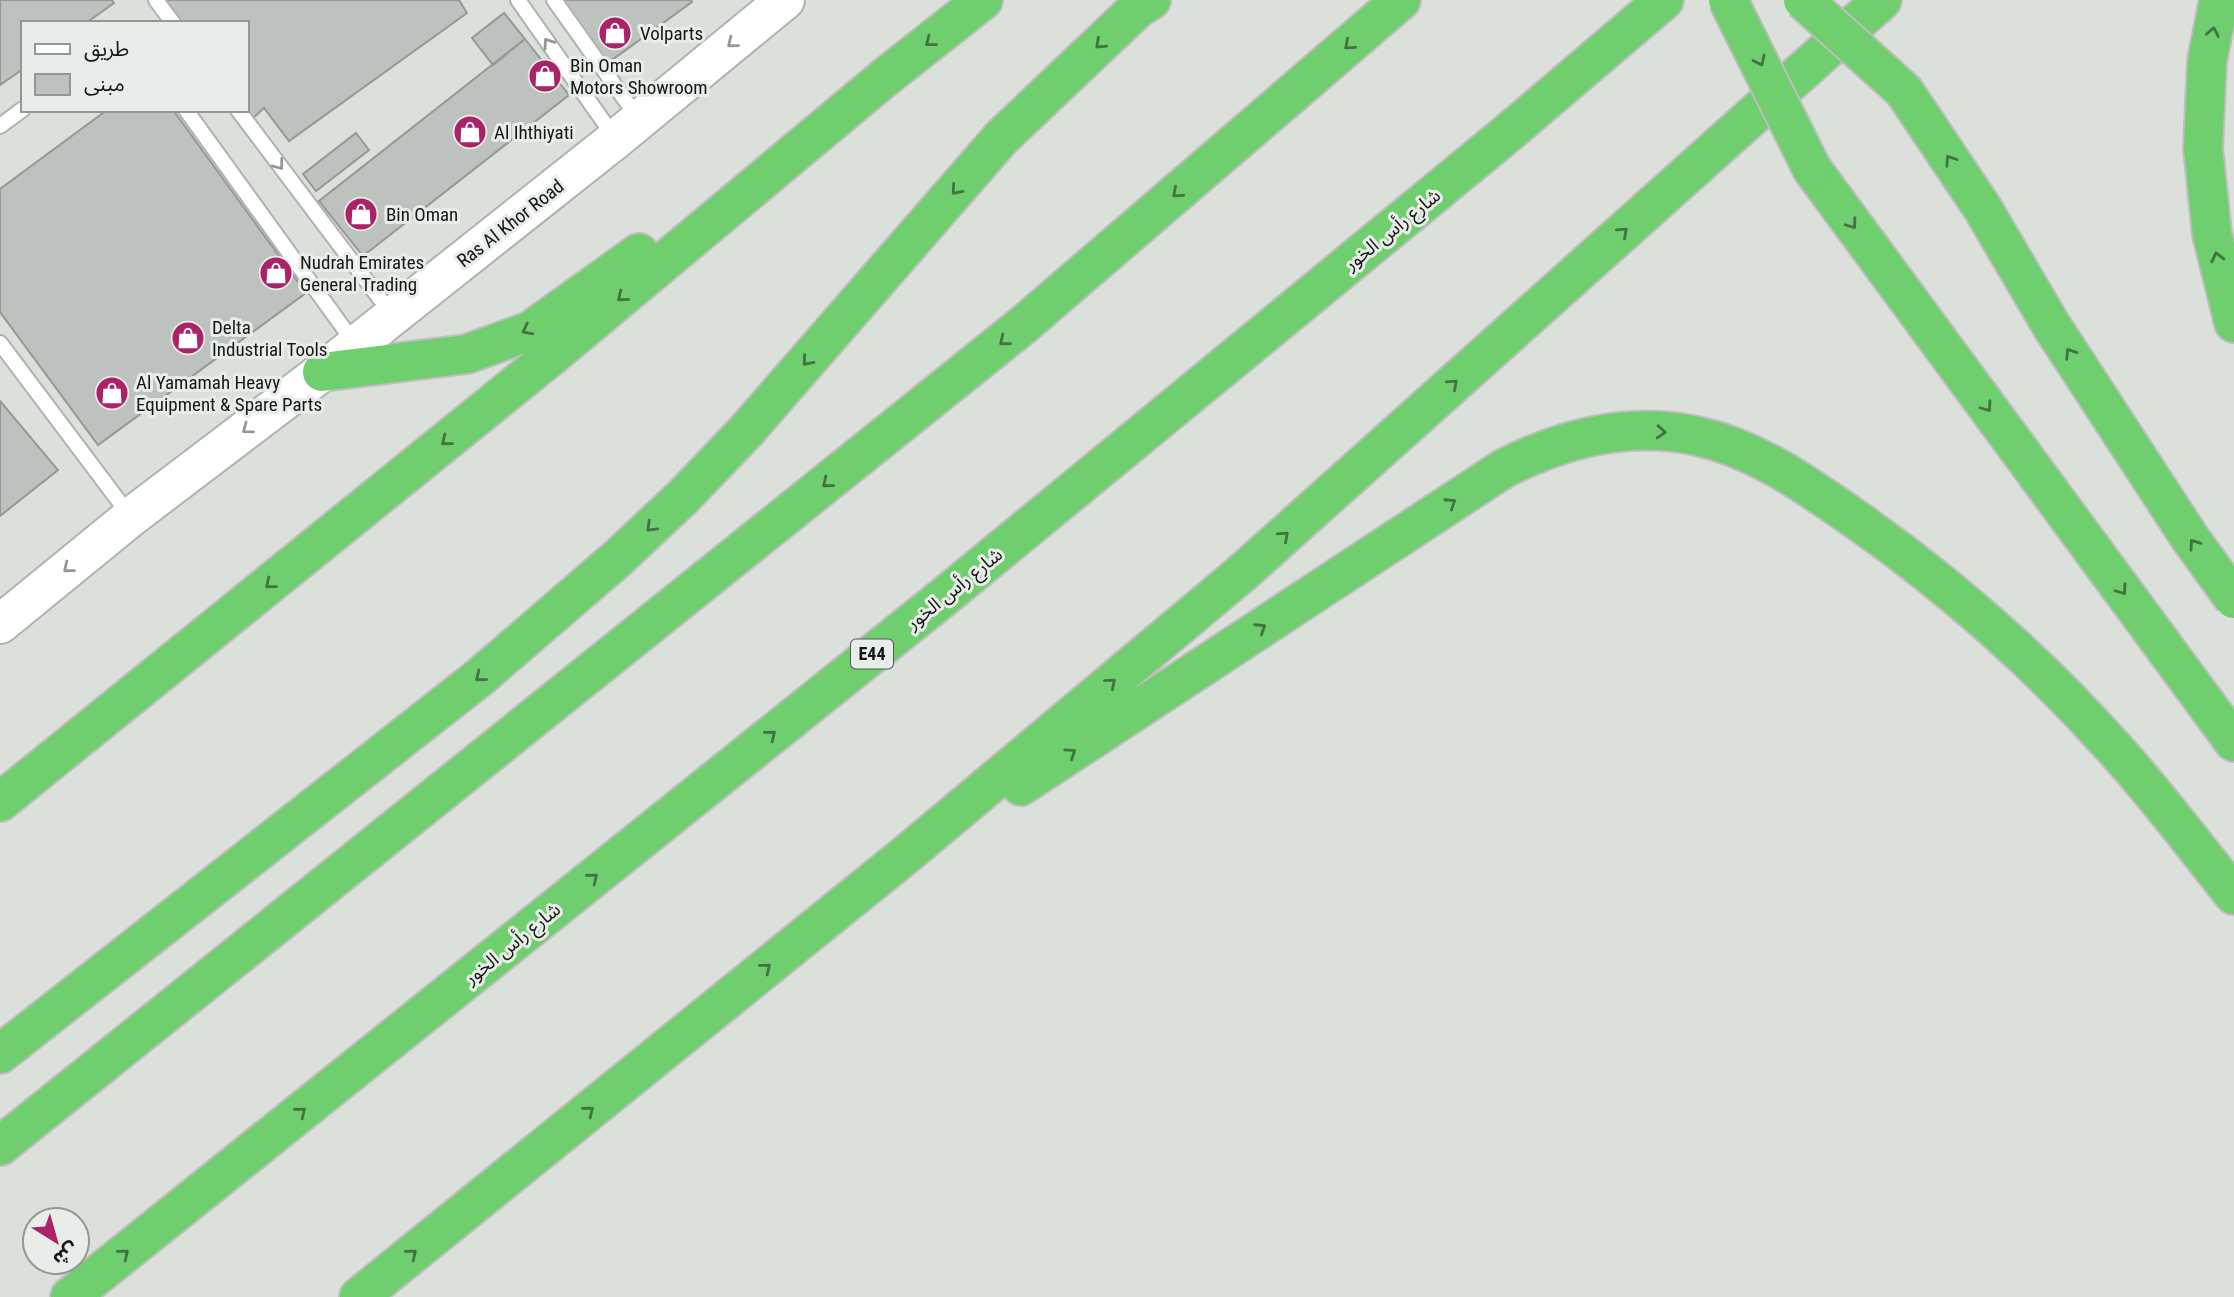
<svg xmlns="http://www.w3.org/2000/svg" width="2234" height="1297" viewBox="0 0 2234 1297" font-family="'Roboto Condensed','Noto Sans Arabic',sans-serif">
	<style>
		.building { fill: #bec2be; stroke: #959995; stroke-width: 2 }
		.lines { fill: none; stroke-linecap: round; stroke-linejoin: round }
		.lane-casing { stroke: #afb3af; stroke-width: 18 }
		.secondary-casing { stroke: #afb3af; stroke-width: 42 }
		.highway-casing { stroke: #bdbebd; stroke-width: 42 }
		.lane { stroke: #fff; stroke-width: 14 }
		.secondary { stroke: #fff; stroke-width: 38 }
		.highway { stroke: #6fcf6e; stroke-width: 38 }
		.highway-bridge-casing { stroke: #bdbebd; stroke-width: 42; stroke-linecap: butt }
		.highway-bridge { stroke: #6fcf6e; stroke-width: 38 }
		.oneway { stroke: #427342 }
		.oneway2 { stroke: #969796 }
		.labels { text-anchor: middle; stroke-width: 6; stroke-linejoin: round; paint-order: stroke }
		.shield { fill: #e9ede9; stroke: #555755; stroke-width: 2 }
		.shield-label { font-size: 18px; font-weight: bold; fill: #151715 }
		.poi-label { font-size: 19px; fill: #151715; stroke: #e9ede9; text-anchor: start }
		.street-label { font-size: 19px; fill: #151715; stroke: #e9ede9 }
	</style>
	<rect width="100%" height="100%" fill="#dce0db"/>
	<path class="building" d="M 0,0 L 112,0 L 114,3 L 86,23 L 23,23 L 23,69 L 0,85 Z
		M 165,0 L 459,0 L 467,13 L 289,141 L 264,108 L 251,120 L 247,110 L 247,23 L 181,23 Z
		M 557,0 L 691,0 L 692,2 L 605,65 Z
		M 504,13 L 525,39 L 493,65 L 472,38 Z
		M 525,39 L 569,95 L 363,256 L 319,201 Z
		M 107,110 L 173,110 L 306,293 L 98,445 L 0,312 L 0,189 Z
		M 356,133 L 369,150 L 316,191 L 303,174 Z
		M 0,401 L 58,470 L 0,516 Z"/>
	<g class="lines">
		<defs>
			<path id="lane" d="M 156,0 L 173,23
				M 518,0 L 615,138
				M 554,0 L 638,118
				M 186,110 L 355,344
				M 238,110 L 393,316
				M 0,126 L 23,109
				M 0,343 L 130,516"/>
			<path id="secondary" d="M 0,624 L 131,517 L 322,372 L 616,139 L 785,0"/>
			<path id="highway" d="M 2219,0 L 2207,61 L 2203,148 L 2212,234 L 2234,323
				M 1812,169 L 2234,742
				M 322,372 L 467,354 L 530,331 L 639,253
				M 1021,786 L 1503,469 C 1563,438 1629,421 1697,436 C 1756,449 1802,482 1851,516 C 1947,583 2035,660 2113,747 C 2156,794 2194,845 2234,895
				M 0,802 L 555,353 L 883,79 L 983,0
				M 0,1054 L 480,677 L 618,558 L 684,496 L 747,430 L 1001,138 L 1139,7 L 1151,0
				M 0,1146 L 1022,326 L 1401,0
				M 70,1297 L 945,596 L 1508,133 L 1664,0
				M 359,1297 L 908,853 L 1241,574 L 1882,0"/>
		</defs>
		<use href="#lane" class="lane-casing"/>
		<use href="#secondary" class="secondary-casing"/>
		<use href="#highway" class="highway-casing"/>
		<use href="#lane" class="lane"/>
		<use href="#secondary" class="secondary"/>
		<use href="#highway" class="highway"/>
		<defs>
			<path id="highway-bridge" d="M 1728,0 L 1812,169
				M 1803,0 L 1904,91 L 1983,209 L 2051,325 L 2190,538 L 2234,599"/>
		</defs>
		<use href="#highway-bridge" class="highway-bridge-casing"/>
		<use href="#highway-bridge" class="highway-bridge"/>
	</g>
	<defs><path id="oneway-chevron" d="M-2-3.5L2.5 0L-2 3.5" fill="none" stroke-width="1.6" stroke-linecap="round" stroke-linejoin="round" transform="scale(1.75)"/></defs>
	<g class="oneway">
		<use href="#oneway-chevron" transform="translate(2213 32) rotate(-79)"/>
		<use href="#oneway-chevron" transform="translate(930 42) rotate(142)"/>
		<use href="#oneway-chevron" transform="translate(1100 44) rotate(137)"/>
		<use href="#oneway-chevron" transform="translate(1349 45) rotate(139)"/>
		<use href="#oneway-chevron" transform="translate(1760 61) rotate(64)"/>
		<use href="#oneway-chevron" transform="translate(1950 160) rotate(-124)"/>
		<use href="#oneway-chevron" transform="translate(956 190) rotate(131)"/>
		<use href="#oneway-chevron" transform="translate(1177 193) rotate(139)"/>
		<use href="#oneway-chevron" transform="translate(1852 224) rotate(54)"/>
		<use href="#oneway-chevron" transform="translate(1623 232) rotate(-42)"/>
		<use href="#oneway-chevron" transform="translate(2217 257) rotate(-104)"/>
		<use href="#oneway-chevron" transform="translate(622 297) rotate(140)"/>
		<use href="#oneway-chevron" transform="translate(527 330) rotate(153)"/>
		<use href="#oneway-chevron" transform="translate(1004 341) rotate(141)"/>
		<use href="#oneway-chevron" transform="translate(2070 353) rotate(-123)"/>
		<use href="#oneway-chevron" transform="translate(807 361) rotate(131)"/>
		<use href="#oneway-chevron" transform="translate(1453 384) rotate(-42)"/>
		<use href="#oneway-chevron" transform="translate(1987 407) rotate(54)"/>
		<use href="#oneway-chevron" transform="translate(1661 432) rotate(4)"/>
		<use href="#oneway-chevron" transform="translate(446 441) rotate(141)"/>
		<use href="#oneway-chevron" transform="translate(827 483) rotate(141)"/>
		<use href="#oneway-chevron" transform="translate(1451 503) rotate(-33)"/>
		<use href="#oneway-chevron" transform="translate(651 527) rotate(136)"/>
		<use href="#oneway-chevron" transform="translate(1284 536) rotate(-42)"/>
		<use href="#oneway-chevron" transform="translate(2194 544) rotate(-125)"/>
		<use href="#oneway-chevron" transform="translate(270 584) rotate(141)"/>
		<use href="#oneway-chevron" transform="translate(2122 590) rotate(54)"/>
		<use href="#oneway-chevron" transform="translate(1261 628) rotate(-33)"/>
		<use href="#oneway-chevron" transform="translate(480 677) rotate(141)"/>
		<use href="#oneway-chevron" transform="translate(1111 683) rotate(-40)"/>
		<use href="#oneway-chevron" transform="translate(771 735) rotate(-39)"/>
		<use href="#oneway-chevron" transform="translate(1071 753) rotate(-34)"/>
		<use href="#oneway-chevron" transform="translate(593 878) rotate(-39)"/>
		<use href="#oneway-chevron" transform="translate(766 968) rotate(-39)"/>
		<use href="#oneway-chevron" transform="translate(589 1111) rotate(-39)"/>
		<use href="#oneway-chevron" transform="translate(301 1112) rotate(-39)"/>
		<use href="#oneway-chevron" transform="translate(124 1254) rotate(-39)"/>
		<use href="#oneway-chevron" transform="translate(412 1254) rotate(-39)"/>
	</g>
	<g class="oneway2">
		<use href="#oneway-chevron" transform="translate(548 43) rotate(-125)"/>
		<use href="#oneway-chevron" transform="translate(732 43) rotate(141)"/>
		<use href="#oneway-chevron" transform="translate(279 165) rotate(53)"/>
		<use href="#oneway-chevron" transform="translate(247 429) rotate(143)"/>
		<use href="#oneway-chevron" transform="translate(68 568) rotate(141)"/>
	</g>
	<defs>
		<symbol id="shop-disc" viewBox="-11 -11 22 22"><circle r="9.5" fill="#aa2267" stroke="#e9ede9"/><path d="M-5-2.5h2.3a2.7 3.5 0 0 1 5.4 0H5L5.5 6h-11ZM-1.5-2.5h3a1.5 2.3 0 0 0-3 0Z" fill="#fff"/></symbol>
	</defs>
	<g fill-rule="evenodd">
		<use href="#shop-disc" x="596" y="14" width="38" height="38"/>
		<use href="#shop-disc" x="526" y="57" width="38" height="38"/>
		<use href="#shop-disc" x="451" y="113" width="38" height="38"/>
		<use href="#shop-disc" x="342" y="195" width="38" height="38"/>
		<use href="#shop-disc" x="257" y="254" width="38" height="38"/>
		<use href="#shop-disc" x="169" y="319" width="38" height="38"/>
		<use href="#shop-disc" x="93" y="374" width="38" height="38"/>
	</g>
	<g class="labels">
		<rect class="shield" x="851" y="639.5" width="42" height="29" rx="5"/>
		<g class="shield-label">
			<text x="872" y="660">E44</text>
		</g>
		<g class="poi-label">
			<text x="640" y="40">Volparts</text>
			<text x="570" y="72">Bin Oman<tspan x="570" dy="22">Motors Showroom</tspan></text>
			<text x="494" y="139">Al Ihthiyati</text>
			<text x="386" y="221">Bin Oman</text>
			<text x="300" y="269">Nudrah Emirates<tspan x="300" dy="22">General Trading</tspan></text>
			<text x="212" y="334">Delta<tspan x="212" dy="22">Industrial Tools</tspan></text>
			<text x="136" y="389">Al Yamamah Heavy<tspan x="136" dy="22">Equipment &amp; Spare Parts</tspan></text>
		</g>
		<g class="street-label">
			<text transform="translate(510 223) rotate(-38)" y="7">Ras Al Khor Road</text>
			<text transform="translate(1392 229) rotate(-39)" y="7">شارع رأس الخور</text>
			<text transform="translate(954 588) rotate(-39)" y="7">شارع رأس الخور</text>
			<text transform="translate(512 943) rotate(-39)" y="7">شارع رأس الخور</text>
		</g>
	</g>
	<rect x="21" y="21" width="228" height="91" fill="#e9ede9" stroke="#949794" stroke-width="2"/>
	<rect x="35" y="44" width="35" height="10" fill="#ffffff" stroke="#949794" stroke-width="2"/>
	<text x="84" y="56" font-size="21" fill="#151715">طريق</text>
	<rect x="35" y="74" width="35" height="21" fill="#bec2be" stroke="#949794" stroke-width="2"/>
	<text x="84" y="91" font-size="21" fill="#151715">مبنى</text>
	<g transform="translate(56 1241) rotate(143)"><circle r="33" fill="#e9ede9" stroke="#949794" stroke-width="2"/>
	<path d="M0-5L12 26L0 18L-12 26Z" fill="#aa2267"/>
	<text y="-10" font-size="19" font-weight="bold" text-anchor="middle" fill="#151715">ش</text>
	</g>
</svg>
